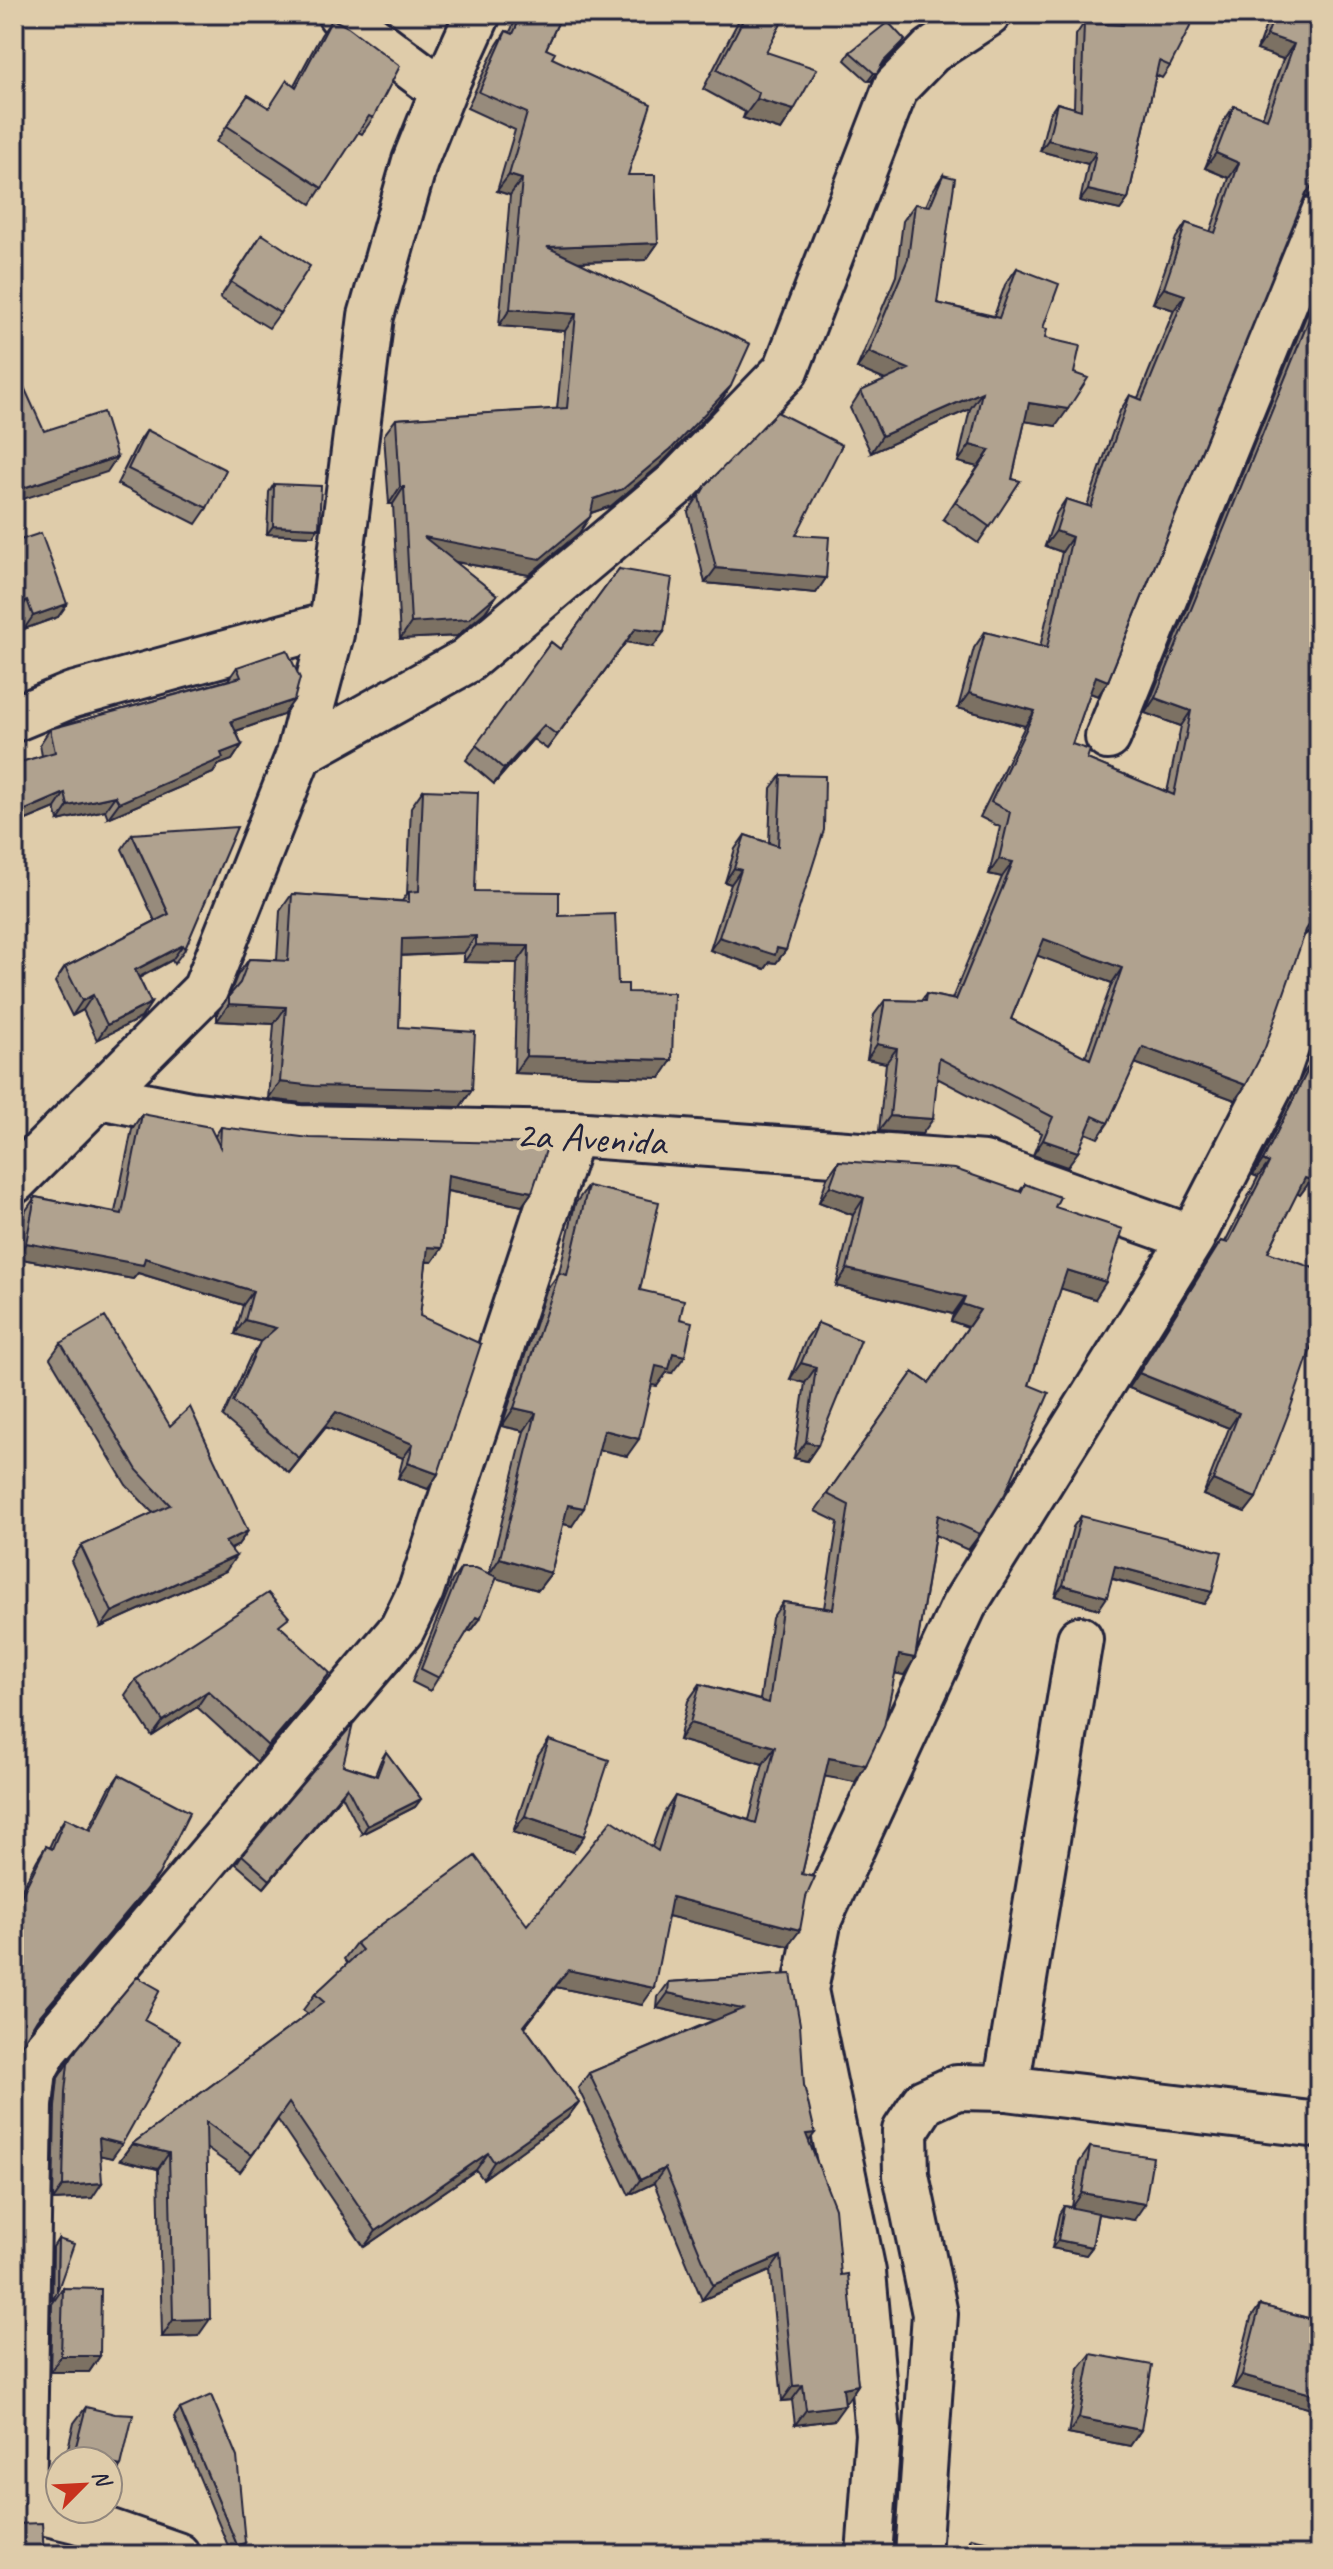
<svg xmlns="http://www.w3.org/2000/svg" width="1333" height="2569" viewBox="0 0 1333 2569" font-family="Caveat,sans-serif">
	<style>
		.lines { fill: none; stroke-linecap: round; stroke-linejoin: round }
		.minor-casing { stroke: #22223b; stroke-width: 50 }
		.minor { stroke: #dfccaa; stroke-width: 44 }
		.wall { fill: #978b7b; stroke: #22223b; stroke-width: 2; fill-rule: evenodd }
		.shaded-wall { fill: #7b7164; stroke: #22223b; stroke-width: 2 }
		.building { fill: #b0a28f; stroke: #22223b; stroke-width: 2; fill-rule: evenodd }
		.labels { text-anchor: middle; stroke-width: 8; stroke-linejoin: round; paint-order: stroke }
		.street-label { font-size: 40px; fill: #22223b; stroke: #dfccaa }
	</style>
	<rect width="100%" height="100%" fill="#dfccaa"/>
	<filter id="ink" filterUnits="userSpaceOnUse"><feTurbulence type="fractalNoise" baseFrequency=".0125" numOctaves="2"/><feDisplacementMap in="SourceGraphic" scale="16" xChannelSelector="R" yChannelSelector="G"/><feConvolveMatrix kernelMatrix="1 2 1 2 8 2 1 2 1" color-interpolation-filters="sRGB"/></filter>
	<g filter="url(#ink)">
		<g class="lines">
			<defs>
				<path id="minor" d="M 340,14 L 443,91
					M 14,719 L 72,695 L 332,624
					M 1108,737 L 1319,218
					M 299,754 L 466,661 L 677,483 L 786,370 L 896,87 L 931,51 L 988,14
					M 99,1096 L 190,1114 L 300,1128 L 572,1134 L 984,1164 L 1192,1238
					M 14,1181 L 205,990 L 299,754 L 331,634 L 371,316 L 415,161 L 443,91 L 478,14
					M 1006,2088 L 1080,1639
					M 14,2505 L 76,2520 L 177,2555
					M 23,2507 L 30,2105 L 34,2070 L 46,2049 L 402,1629 L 421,1590 L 572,1134
					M 869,2555 L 878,2434 L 863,2272 L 805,1990 L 819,1919 L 964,1605 L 1192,1238 L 1277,1073 L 1319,953
					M 918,2555 L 935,2314 L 906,2175 L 905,2131 L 924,2102 L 957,2087 L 1006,2088 L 1319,2125"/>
			</defs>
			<use href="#minor" class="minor-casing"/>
			<use href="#minor" class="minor"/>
		</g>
		<path class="wall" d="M 518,14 L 562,14 L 546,49 L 628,175 L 658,243 L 646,260 L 580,262 L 731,386 L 719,403 L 660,465 L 611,506 L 591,513 L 579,533 L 529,575 L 455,562 L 497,595 L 485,612 L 457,636 L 400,639 L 393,504 L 389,504 L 384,435 L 396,419 L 557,409 L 565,331 L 499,326 L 510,195 L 497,191 L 515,130 L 467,108 L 495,48 L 506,31 L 510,32 Z
			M 742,14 L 786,14 L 766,52 L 794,110 L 781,130 L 743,118 L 745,112 L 703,89 Z
			M 835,14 L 846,14 L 843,19 Z
			M 1125,14 L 1173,14 L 1170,66 L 1162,78 L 1156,75 L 1128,199 L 1120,210 L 1080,201 L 1088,164 L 1040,151 L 1049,115 L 1057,103 L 1074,108 L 1076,35 L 1084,23 L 1120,25 Z
			M 1270,14 L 1319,14 L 1315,193 L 1305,198 L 1108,681 L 1098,696 L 1090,693 L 1072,744 L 1087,759 L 1167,792 L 1181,726 L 1145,713 L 1319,284 L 1319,929 L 1314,929 L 1305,933 L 1235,1100 L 1135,1063 L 1108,1123 L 1098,1138 L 1086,1133 L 1067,1167 L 1033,1155 L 1042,1133 L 937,1078 L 922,1134 L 879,1131 L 886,1063 L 867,1059 L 874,1015 L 885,1000 L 921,1001 L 926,994 L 952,999 L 1002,877 L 989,874 L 1000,827 L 980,817 L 1025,726 L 958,708 L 974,648 L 985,632 L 1040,647 L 1062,552 L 1045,546 L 1056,514 L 1066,499 L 1087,506 L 1120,411 L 1130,395 L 1138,398 L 1174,310 L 1153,303 L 1176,238 L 1186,223 L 1210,232 L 1229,178 L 1205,168 L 1224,121 L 1234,106 L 1262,118 L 1283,59 L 1257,50 ZM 1037,955 L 1112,983 L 1085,1057 L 1011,1019 Z
			M 332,19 L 373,118 L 362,134 L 358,132 L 311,204 L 216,142 L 248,95 L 268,108 L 294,85 L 321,35 Z
			M 899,48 L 881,67 L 871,81 L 868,81 L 845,60 L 850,52 Z
			M 943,175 L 937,303 L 994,316 L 1005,285 L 1017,268 L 1043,328 L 1045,338 L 1056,426 L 1025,421 L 1012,479 L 1020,481 L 978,543 L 943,519 L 978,467 L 958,462 L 970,409 L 871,453 L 850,408 L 861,391 L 885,380 L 857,368 L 896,276 L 903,221 L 915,204 L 926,206 L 932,192 Z
			M 262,234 L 280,313 L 269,328 L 220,298 Z
			M 147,430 L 207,508 L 196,524 L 117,484 L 136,446 Z
			M 274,484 L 313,536 L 267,534 L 269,492 Z
			M 706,485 L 796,535 L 826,578 L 816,593 L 705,583 L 688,512 Z
			M 14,542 L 67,604 L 58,617 L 24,629 L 18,613 Z
			M 619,569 L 653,647 L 626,642 L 547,749 L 533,739 L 494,784 L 466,760 L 551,642 L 560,649 Z
			M 237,667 L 294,700 L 283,715 L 236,731 L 242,745 L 232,760 L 218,765 L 213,773 L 108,818 L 105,810 L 58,821 L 55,808 L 14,825 L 14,764 L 42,756 L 40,744 L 50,729 L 228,680 Z
			M 781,775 L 786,950 L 776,963 L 770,962 L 765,969 L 710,950 L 731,884 L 725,882 L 735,849 L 745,835 L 769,843 L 771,788 Z
			M 423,790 L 475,891 L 559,916 L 618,984 L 628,992 L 660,1078 L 514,1073 L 517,963 L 464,962 L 464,953 L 401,956 L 399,1027 L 472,1090 L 460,1107 L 302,1103 L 268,1099 L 274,1024 L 217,1021 L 217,1013 L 229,996 L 237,976 L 249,959 L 277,960 L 280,911 L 292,894 L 402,901 L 407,894 L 411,807 Z
			M 132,834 L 185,949 L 174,964 L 172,960 L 139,978 L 151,1003 L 141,1018 L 97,1040 L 83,1010 L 72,1016 L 55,982 L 65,967 L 155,921 L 122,849 Z
			M 1313,1060 L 1311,1180 L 1300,1195 L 1297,1193 L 1268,1252 L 1256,1498 L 1245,1512 L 1203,1495 L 1229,1428 L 1129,1388 L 1211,1255 L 1221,1241 L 1225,1242 L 1258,1177 L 1253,1175 L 1303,1074 Z
			M 142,1114 L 215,1136 L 221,1127 L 532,1192 L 522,1206 L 447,1191 L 442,1248 L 432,1262 L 426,1262 L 420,1316 L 438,1474 L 428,1489 L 398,1478 L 403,1458 L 326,1427 L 289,1473 L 223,1417 L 250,1357 L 261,1342 L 235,1334 L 243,1305 L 138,1273 L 133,1279 L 16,1258 L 25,1212 L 35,1197 L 115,1212 L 132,1129 Z
			M 839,1161 L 1019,1192 L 1025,1184 L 1055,1207 L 1095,1299 L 1061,1288 L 980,1534 L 968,1550 L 935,1535 L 915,1658 L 904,1675 L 895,1673 L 866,1765 L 855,1782 L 825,1776 L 802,1874 L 806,1897 L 788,1946 L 668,1916 L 642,2005 L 556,1987 L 525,2027 L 579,2102 L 567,2118 L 483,2179 L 476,2170 L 364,2247 L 278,2120 L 240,2172 L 206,2148 L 198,2336 L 162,2337 L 158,2169 L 120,2160 L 132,2144 L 308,2014 L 303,2010 L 315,1994 L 348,1964 L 344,1959 L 356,1943 L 527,1925 L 652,1847 L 664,1813 L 675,1796 L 749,1820 L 763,1764 L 679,1740 L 688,1701 L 700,1684 L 760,1700 L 772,1618 L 783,1602 L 824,1608 L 838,1522 L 815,1511 L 913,1372 L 929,1383 L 968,1327 L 951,1321 L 953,1314 L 836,1286 L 853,1215 L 819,1202 L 827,1178 Z
			M 588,1186 L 640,1290 L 672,1373 L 667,1372 L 657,1386 L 652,1385 L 627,1456 L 599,1449 L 572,1526 L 563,1524 L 551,1573 L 538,1590 L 496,1578 L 480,1619 L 471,1631 L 468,1630 L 430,1691 L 412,1682 L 452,1581 L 461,1568 L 489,1574 L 524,1431 L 502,1426 L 546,1291 L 559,1273 L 575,1204 Z
			M 818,1323 L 818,1445 L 807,1461 L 794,1458 L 805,1383 L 790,1379 L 806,1339 Z
			M 61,1343 L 170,1426 L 248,1531 L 237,1546 L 231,1550 L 226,1571 L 101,1627 L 71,1561 L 81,1546 L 153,1513 L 126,1485 L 50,1358 Z
			M 1081,1516 L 1204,1604 L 1112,1579 L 1099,1609 L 1055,1596 L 1073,1527 Z
			M 281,1628 L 319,1688 L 257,1762 L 197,1707 L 152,1736 L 125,1695 L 136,1679 Z
			M 549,1740 L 573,1852 L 513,1832 L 538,1756 Z
			M 386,1752 L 421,1799 L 415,1807 L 362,1834 L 342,1795 L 264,1888 L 236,1864 L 242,1855 L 343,1765 L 375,1775 L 381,1760 Z
			M 119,1775 L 150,1888 L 32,2027 L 22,2044 L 15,2091 L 14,2127 L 14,1905 L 37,1860 L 46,1846 L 49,1848 L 56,1832 L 65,1818 L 89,1829 L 109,1789 Z
			M 791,1974 L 809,2142 L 841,2275 L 858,2385 L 847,2401 L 844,2401 L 834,2420 L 795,2425 L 792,2400 L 782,2401 L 770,2271 L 702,2300 L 654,2183 L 629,2195 L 578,2088 L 589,2073 L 714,2020 L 657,2008 L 658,1997 L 669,1982 Z
			M 144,2020 L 112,2158 L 100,2155 L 92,2198 L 53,2200 L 55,2107 L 58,2078 L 77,2049 Z
			M 1090,2147 L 1134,2220 L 1098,2214 L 1092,2247 L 1086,2255 L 1052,2248 L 1059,2214 L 1064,2206 L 1072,2207 L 1079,2163 Z
			M 58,2239 L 57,2292 L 52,2301 L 53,2247 Z
			M 63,2288 L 100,2356 L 89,2372 L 50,2372 L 52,2304 Z
			M 1260,2305 L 1319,2321 L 1319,2411 L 1233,2388 L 1251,2318 Z
			M 1091,2354 L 1141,2430 L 1130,2446 L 1068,2434 L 1079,2369 Z
			M 86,2407 L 121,2466 L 110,2482 L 108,2482 L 108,2461 L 65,2461 L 74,2423 Z
			M 180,2409 L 240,2551 L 231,2553 L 174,2417 Z
			M 971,2538 L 1002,2555 L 964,2555 L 966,2546 Z"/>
		<path class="shaded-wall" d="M 1267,35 L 1294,44 L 1283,59 L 1257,50 Z
			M 905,40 L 899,48 L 878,70 L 884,61 Z
			M 874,73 L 877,73 L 871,81 L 868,81 Z
			M 757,99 L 794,110 L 781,130 L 743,118 Z
			M 1048,140 L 1096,152 L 1088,164 L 1040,151 Z
			M 1216,153 L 1239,163 L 1229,178 L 1205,168 Z
			M 509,175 L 522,179 L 510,195 L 497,191 Z
			M 1319,181 L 1319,194 L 1315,193 L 1303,199 L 1314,184 Z
			M 1088,190 L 1128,199 L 1120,210 L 1080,201 Z
			M 658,243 L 646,260 L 536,263 L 547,247 Z
			M 1164,288 L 1185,295 L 1174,310 L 1153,303 Z
			M 510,309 L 576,314 L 565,331 L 499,326 Z
			M 869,352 L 909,369 L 897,385 L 857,368 Z
			M 731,386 L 719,403 L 660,465 L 611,506 L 582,516 L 594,499 Z
			M 982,392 L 970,409 L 871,453 L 882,436 Z
			M 1029,403 L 1068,409 L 1056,426 L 1017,420 Z
			M 970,445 L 990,450 L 978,467 L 958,462 Z
			M 117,457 L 107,472 L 14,502 L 14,491 Z
			M 400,487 L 404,487 L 393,504 L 389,504 Z
			M 590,517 L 579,533 L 529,575 L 412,554 L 424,537 Z
			M 273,526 L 319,528 L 313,536 L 267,534 Z
			M 1056,531 L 1072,537 L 1062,552 L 1045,546 Z
			M 716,568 L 826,578 L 816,593 L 705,583 Z
			M 497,595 L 485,612 L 457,636 L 400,639 L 411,623 Z
			M 27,600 L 18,613 L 14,614 L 14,605 Z
			M 67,604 L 58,617 L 24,629 L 33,616 Z
			M 636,628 L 664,632 L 653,647 L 626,642 L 547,749 Z
			M 1096,676 L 1108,681 L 1098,696 L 1085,691 Z
			M 969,693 L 1035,711 L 1025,726 L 958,708 Z
			M 1155,698 L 1191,711 L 1181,726 L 1145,713 Z
			M 294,700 L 283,715 L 221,736 L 231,721 Z
			M 544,725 L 533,739 L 494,784 L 504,769 Z
			M 242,745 L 232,760 L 218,765 L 213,773 L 108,818 L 119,803 L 221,753 Z
			M 65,793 L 55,808 L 14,825 L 14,815 Z
			M 115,796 L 105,810 L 58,821 L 68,806 Z
			M 999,859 L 1013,862 L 1002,877 L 989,874 Z
			M 734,868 L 741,870 L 731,884 L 725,882 Z
			M 1319,916 L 1319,929 L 1314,929 L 1302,935 L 1313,919 Z
			M 476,936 L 464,953 L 390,956 L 402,939 Z
			M 719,937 L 786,950 L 776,963 L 770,962 L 765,969 L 710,950 Z
			M 1044,939 L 1122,968 L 1112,983 L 1033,954 Z
			M 183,945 L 172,960 L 124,985 L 135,970 Z
			M 476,945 L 529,946 L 517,963 L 464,962 Z
			M 93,995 L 83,1010 L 72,1016 L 82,1001 Z
			M 151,1003 L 141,1018 L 97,1040 L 107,1025 Z
			M 229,1004 L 286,1007 L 274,1024 L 217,1021 Z
			M 24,1017 L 14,1032 L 14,1022 Z
			M 877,1044 L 897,1048 L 886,1063 L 867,1059 Z
			M 1143,1047 L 1246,1085 L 1235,1100 L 1132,1062 Z
			M 526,1056 L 672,1060 L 660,1078 L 514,1073 Z
			M 280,1082 L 472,1090 L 460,1107 L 302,1103 L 268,1099 Z
			M 890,1116 L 933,1119 L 922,1134 L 879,1131 Z
			M 1043,1140 L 1078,1152 L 1067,1167 L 1033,1155 Z
			M 1263,1160 L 1269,1163 L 1258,1177 L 1253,1175 Z
			M 448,1175 L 532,1192 L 522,1206 L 438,1189 Z
			M 1305,1178 L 1311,1180 L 1300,1195 L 1295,1192 Z
			M 830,1186 L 864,1198 L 853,1215 L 819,1202 Z
			M 26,1243 L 145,1258 L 253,1291 L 243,1305 L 138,1273 L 133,1279 L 16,1258 Z
			M 428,1247 L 442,1248 L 432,1262 L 418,1261 Z
			M 847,1269 L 965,1297 L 953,1314 L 836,1286 Z
			M 1067,1270 L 1106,1282 L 1095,1299 L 1056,1287 Z
			M 962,1304 L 980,1310 L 968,1327 L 951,1321 Z
			M 245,1320 L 276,1328 L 265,1343 L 235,1334 Z
			M 673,1353 L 685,1356 L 672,1373 L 667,1372 L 657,1386 L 644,1383 L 656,1366 Z
			M 801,1363 L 816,1367 L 805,1383 L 790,1379 Z
			M 1139,1373 L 1239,1413 L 1229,1428 L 1129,1388 Z
			M 514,1408 L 536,1413 L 524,1431 L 502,1426 Z
			M 336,1412 L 413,1444 L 403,1458 L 326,1427 L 289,1473 Z
			M 604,1430 L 639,1439 L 627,1456 L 592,1448 Z
			M 806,1442 L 818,1445 L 807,1461 L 794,1458 Z
			M 408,1463 L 438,1474 L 428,1489 L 398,1478 Z
			M 1213,1480 L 1256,1498 L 1245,1512 L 1203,1495 Z
			M 568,1505 L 584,1508 L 572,1526 L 556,1522 Z
			M 248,1531 L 237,1546 L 214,1557 L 225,1542 Z
			M 236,1556 L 226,1571 L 101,1627 L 112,1612 Z
			M 500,1558 L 551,1573 L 538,1590 L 488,1576 Z
			M 1115,1566 L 1212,1592 L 1204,1604 L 1107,1577 Z
			M 1063,1585 L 1107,1597 L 1099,1609 L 1055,1596 Z
			M 476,1617 L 480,1619 L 471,1631 L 467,1630 Z
			M 899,1655 L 915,1658 L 904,1675 L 887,1672 Z
			M 330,1673 L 319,1688 L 257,1762 L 268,1746 Z
			M 208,1691 L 197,1707 L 152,1736 L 163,1721 Z
			M 690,1723 L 775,1747 L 763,1764 L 679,1740 Z
			M 829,1758 L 866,1765 L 855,1782 L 817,1775 Z
			M 347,1787 L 342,1795 L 264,1888 L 270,1880 Z
			M 421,1799 L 415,1807 L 362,1834 L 367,1826 Z
			M 525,1816 L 584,1836 L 573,1852 L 513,1832 Z
			M 159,1874 L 150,1888 L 27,2033 L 37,2019 Z
			M 672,1897 L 800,1930 L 788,1946 L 660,1914 Z
			M 568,1970 L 654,1988 L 642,2005 L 556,1987 L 513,2042 Z
			M 668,1993 L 742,2009 L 731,2024 L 657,2008 Z
			M 579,2102 L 567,2118 L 483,2179 L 494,2162 Z
			M 815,2133 L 804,2148 L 806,2134 Z
			M 99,2138 L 122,2144 L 112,2158 L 89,2153 Z
			M 132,2144 L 169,2153 L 158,2169 L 120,2160 Z
			M 488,2153 L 476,2170 L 364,2247 L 376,2231 Z
			M 665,2168 L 654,2183 L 629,2195 L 640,2180 Z
			M 102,2183 L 92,2198 L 53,2200 L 63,2186 Z
			M 1082,2193 L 1145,2204 L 1134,2220 L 1071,2209 Z
			M 1058,2240 L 1092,2247 L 1086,2255 L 1052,2248 Z
			M 781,2256 L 770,2271 L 702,2300 L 713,2285 Z
			M 210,2319 L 198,2336 L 162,2337 L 173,2320 Z
			M 61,2356 L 100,2356 L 89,2372 L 50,2372 Z
			M 1242,2375 L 1319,2396 L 1319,2411 L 1233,2388 Z
			M 803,2385 L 792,2400 L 782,2401 L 793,2386 Z
			M 858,2385 L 847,2401 L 832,2403 L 843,2388 Z
			M 845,2405 L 834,2420 L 795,2425 L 806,2410 Z
			M 1079,2418 L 1141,2430 L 1130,2446 L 1068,2434 Z
			M 74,2454 L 100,2461 L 69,2461 Z
			M 108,2463 L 121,2466 L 110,2482 L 108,2482 Z
			M 245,2543 L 240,2551 L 231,2553 L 237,2545 Z"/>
		<path class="building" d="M 522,14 L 562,14 L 546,49 L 555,53 L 552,58 L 651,104 L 628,175 L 655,175 L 658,243 L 547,247 L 750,344 L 731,386 L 672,448 L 623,489 L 594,499 L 590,517 L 540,559 L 424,537 L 497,595 L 469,619 L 411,623 L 404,487 L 400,487 L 396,419 L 567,408 L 576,314 L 510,309 L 522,179 L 509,175 L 527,113 L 479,92 L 506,31 L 513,34 Z
			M 746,14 L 786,14 L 766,52 L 817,69 L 794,110 L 757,99 L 759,93 L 717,70 Z
			M 1128,14 L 1173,14 L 1192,23 L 1170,66 L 1159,61 L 1128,199 L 1088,190 L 1096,152 L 1048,140 L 1057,103 L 1081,110 L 1084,23 L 1123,25 Z
			M 1275,14 L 1319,14 L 1319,181 L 1314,184 L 1306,193 L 1108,681 L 1096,676 L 1072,744 L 1090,750 L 1087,759 L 1174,795 L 1191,711 L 1155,698 L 1319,295 L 1319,916 L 1313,919 L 1306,930 L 1265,1048 L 1246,1085 L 1143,1047 L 1108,1123 L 1093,1116 L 1078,1152 L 1043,1140 L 1053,1117 L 939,1058 L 933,1119 L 890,1116 L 897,1048 L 877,1044 L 885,1000 L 925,1001 L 926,994 L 956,1000 L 1013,862 L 999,859 L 1010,812 L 991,802 L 1035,711 L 969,693 L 985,632 L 1047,648 L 1072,537 L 1056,531 L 1066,499 L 1091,507 L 1130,395 L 1142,400 L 1185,295 L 1164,288 L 1186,223 L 1215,233 L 1239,163 L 1216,153 L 1234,106 L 1267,119 L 1294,44 L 1267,35 ZM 1044,939 L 1122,968 L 1090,1059 L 1011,1019 Z
			M 332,19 L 348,27 L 400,66 L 373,118 L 369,116 L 322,188 L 227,126 L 248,95 L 269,108 L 287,80 L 296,87 Z
			M 888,22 L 905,40 L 884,61 L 877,73 L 874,73 L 850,52 Z
			M 943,175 L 955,178 L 937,303 L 999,318 L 1017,268 L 1059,284 L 1043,328 L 1047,329 L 1045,338 L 1080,346 L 1074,373 L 1088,378 L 1068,409 L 1029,403 L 1012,479 L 1020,481 L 990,527 L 955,502 L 990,450 L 970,445 L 982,392 L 882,436 L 861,391 L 909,369 L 869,352 L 908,259 L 915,204 L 930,206 Z
			M 262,234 L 310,266 L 280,313 L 231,282 Z
			M 19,376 L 44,431 L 103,412 L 117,457 L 14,491 L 14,378 Z
			M 777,412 L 842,445 L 796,535 L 829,537 L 826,578 L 716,568 L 699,497 L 706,485 Z
			M 147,430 L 226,470 L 207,508 L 128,469 Z
			M 274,484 L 321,486 L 319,528 L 273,526 Z
			M 41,533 L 67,604 L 33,616 L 27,600 L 14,605 L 14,542 Z
			M 619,569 L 672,578 L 664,632 L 636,628 L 557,735 L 544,725 L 504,769 L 476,745 L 551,642 L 560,649 Z
			M 287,650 L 300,678 L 294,700 L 231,721 L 242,745 L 221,753 L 223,758 L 119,803 L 115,796 L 68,806 L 65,793 L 14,815 L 14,764 L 55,752 L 50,729 L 241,677 L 237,667 Z
			M 781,775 L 825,776 L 824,830 L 786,950 L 777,948 L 775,955 L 719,937 L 741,870 L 734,868 L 745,835 L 778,846 Z
			M 423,790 L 478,792 L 475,891 L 559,892 L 559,916 L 615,914 L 618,984 L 628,984 L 628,992 L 674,993 L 672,1060 L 526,1056 L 529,946 L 476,945 L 476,936 L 402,939 L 399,1027 L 475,1032 L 472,1090 L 314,1086 L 280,1082 L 286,1007 L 229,1004 L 229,996 L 240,983 L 249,959 L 288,961 L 292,894 L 409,902 L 409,892 L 419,891 Z
			M 237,827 L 185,949 L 183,945 L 135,970 L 151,1003 L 107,1025 L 93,995 L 82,1001 L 65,967 L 169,914 L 132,834 Z
			M 14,995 L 24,1017 L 14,1022 Z
			M 1313,1060 L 1319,1062 L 1319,1161 L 1311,1180 L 1305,1178 L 1268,1252 L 1319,1270 L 1319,1325 L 1289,1412 L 1256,1498 L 1213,1480 L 1239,1413 L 1139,1373 L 1221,1241 L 1228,1243 L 1269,1163 L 1263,1160 Z
			M 142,1114 L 210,1127 L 220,1147 L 221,1127 L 310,1138 L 548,1144 L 532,1192 L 448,1175 L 442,1248 L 428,1247 L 420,1316 L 481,1344 L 438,1474 L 408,1463 L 413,1444 L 336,1412 L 299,1458 L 233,1402 L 260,1342 L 276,1328 L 245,1320 L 253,1291 L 145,1258 L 143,1265 L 26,1243 L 35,1197 L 122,1214 Z
			M 839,1161 L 955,1169 L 1021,1192 L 1025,1184 L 1060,1197 L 1055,1207 L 1123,1229 L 1106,1282 L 1067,1270 L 1029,1385 L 1049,1393 L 1005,1494 L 980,1534 L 938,1515 L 915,1658 L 899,1655 L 884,1727 L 866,1765 L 829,1758 L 802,1874 L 815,1877 L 806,1897 L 800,1930 L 672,1897 L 654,1988 L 568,1970 L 524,2026 L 579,2102 L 494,2162 L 488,2153 L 376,2231 L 289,2103 L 252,2155 L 206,2122 L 210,2319 L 173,2320 L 169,2153 L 132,2144 L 324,2002 L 315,1994 L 362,1950 L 356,1943 L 475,1856 L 527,1925 L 612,1820 L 658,1851 L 675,1796 L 756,1823 L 775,1747 L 690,1723 L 700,1684 L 769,1703 L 783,1602 L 833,1609 L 849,1505 L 827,1494 L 913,1372 L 929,1383 L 980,1310 L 962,1304 L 965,1297 L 847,1269 L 864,1198 L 830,1186 Z
			M 588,1186 L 659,1202 L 640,1290 L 684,1300 L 680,1319 L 692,1322 L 685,1356 L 673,1353 L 669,1369 L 656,1366 L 639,1439 L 604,1430 L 584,1508 L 568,1505 L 551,1573 L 500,1558 L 536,1413 L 514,1408 L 559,1273 L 567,1275 Z
			M 105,1317 L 170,1426 L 190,1407 L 248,1531 L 225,1542 L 236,1556 L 112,1612 L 81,1546 L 170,1505 L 137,1470 L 61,1343 Z
			M 818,1323 L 861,1340 L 818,1445 L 806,1442 L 816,1367 L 801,1363 Z
			M 14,1329 L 19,1341 L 14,1344 Z
			M 1081,1516 L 1222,1552 L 1212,1592 L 1115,1566 L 1107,1597 L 1063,1585 Z
			M 461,1568 L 476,1568 L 497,1577 L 480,1619 L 476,1617 L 439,1678 L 421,1669 Z
			M 268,1593 L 289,1617 L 279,1625 L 330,1673 L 268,1746 L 208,1691 L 163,1721 L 136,1679 Z
			M 353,1724 L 343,1765 L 377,1776 L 386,1752 L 421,1799 L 367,1826 L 347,1787 L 270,1880 L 242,1855 Z
			M 549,1740 L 609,1760 L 584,1836 L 525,1816 Z
			M 119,1775 L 190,1812 L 159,1874 L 37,2019 L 22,2044 L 15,2091 L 14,2127 L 14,1911 L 46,1846 L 52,1849 L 65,1818 L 91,1830 Z
			M 791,1974 L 800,2024 L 804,2085 L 815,2133 L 806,2134 L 835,2208 L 841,2275 L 848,2274 L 858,2385 L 843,2388 L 845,2405 L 806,2410 L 803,2385 L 793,2386 L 781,2256 L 713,2285 L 665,2168 L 640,2180 L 589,2073 L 742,2009 L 668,1993 L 669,1982 Z
			M 137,1977 L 160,1990 L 144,2020 L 180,2040 L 122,2144 L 99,2138 L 102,2183 L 63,2186 L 65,2092 L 68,2064 L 77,2049 Z
			M 1090,2147 L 1153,2157 L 1145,2204 L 1082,2193 Z
			M 1064,2206 L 1098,2213 L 1092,2247 L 1058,2240 Z
			M 58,2239 L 74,2244 L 57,2292 Z
			M 63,2288 L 101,2289 L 100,2356 L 61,2356 Z
			M 1260,2305 L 1319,2321 L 1319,2396 L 1242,2375 Z
			M 1091,2354 L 1152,2365 L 1141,2430 L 1079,2418 Z
			M 211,2395 L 237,2457 L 245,2543 L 237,2545 L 180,2409 Z
			M 86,2407 L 115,2414 L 133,2415 L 121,2466 L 108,2463 L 108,2461 L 100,2461 L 74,2454 Z
			M 42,2523 L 44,2555 L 14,2555 L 14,2524 Z
			M 971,2538 L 1004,2545 L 1002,2555 L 968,2555 Z"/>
	</g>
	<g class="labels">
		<g class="street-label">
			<text transform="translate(591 1137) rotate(3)" y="14">2a Avenida</text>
		</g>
	</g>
	<rect width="1333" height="2569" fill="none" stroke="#dfccaa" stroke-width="48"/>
	<rect x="24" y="24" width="1285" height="2521" fill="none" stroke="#22223b" stroke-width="3" filter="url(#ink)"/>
	<g transform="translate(84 2485) rotate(66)"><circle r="38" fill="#dfccaa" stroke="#93887e" stroke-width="2"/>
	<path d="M0-6L14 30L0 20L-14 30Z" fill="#c8321e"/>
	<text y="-12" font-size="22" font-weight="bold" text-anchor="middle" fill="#22223b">N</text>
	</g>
</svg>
